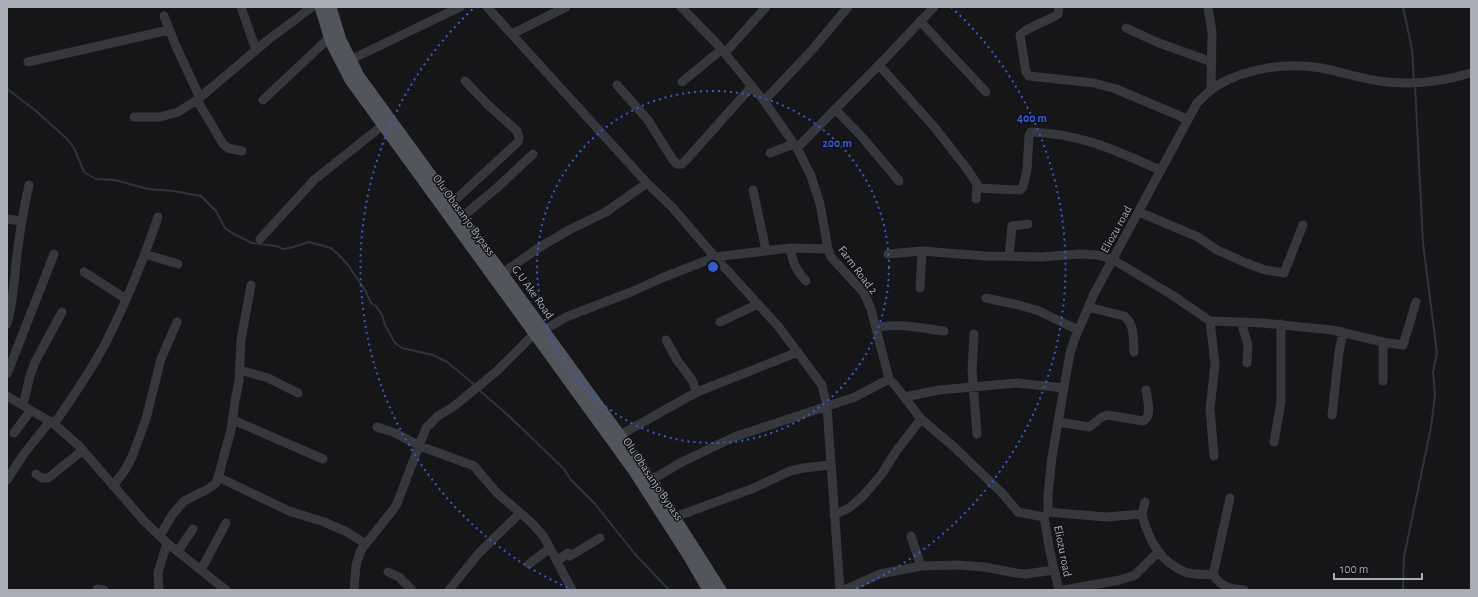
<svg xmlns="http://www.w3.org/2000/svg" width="1478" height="597" viewBox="0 0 1478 597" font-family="'Alegreya Sans',sans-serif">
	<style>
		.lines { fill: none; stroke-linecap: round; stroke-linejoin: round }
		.stream { stroke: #2c353c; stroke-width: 2 }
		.minor { stroke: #37383d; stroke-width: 9 }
		.major { stroke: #53555c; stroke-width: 11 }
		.ring { fill: none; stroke: #325cd3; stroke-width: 2; stroke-dasharray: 2 4 }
		.labels { text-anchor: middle; stroke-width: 3; stroke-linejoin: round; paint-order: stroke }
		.street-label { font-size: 12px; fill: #a8adb8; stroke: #111113 }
		.centre { fill: #325cd3; stroke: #111113; stroke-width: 2 }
		.ring-label { font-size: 12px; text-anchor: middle; font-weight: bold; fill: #325cd3; stroke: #111113; stroke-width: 3; stroke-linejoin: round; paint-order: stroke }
	</style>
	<rect width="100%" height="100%" fill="#161618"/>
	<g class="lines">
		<path class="stream" d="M 1403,7 L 1412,49 L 1414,81
			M 7,89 L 35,110 L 67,139 L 74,148 L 84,172 L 96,179 L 115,180 L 148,189 L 173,191 L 201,196 L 216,211 L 225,228 L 232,233 L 252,243 L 276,246 L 283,249 L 290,248 L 309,242 L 331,248 L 338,254 L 348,265 L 365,290 L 371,303 L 376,306 L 382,315 L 385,325 L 395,343 L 402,348 L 433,355 L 447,362 L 475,385
			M 479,390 L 510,417 L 564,469 L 571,480 L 595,504 L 635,554 L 669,590
			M 1403,590 L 1404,557 L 1431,427 L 1435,395 L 1433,372 L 1437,353 L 1423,243 L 1415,85"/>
		<path class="minor" d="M 241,7 L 256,50
			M 487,7 L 647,183 L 672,207 L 715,257 L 778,326 L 822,385 L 827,407 L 840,590
			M 681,7 L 718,45 L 764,101 L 797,148 L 811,176 L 820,204 L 828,249 L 831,257 L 864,293 L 871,309 L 889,379 L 895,385 L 921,419 L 953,446 L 1002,493 L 1018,512 L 1044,517
			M 1059,7 L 1058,14 C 1047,22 1028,26 1020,35 L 1026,72 L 1029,76 L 1094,83 L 1116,89 L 1187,119
			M 1208,7 L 1212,32 L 1211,90
			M 164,16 L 175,44 L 200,98
			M 920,21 L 986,92
			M 1126,28 L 1159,43 L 1212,62
			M 512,34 L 566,7
			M 725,53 L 766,7
			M 350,60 L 460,7
			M 28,62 L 169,30
			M 879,65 L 936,129 L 967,169 L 977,184 L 976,199
			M 682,82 L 722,49
			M 617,85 L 648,120 L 673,160 L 677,164 L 682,164 L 687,159 L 752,86
			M 197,100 L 223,144 L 228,148 L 242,151
			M 263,100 L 329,38
			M 764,101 L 812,50 L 848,7
			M 835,109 L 862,137 L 899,181
			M 134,117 L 160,117 L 178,112 L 197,100 L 268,40 L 312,7
			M 797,148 L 879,65 L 934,7
			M 770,153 L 794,144
			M 977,188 L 1020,190 L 1023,187 L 1027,170 L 1029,136 L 1031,132 C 1082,134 1115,150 1160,170
			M 753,190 L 766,250
			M 452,203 L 518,142 L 519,138 L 517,131 L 487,104 L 465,81
			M 1139,212 L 1198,237 L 1217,250 L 1246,263 L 1265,270 L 1284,273 L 1303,225
			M 462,217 L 499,186 L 533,154
			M 7,219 L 21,221
			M 260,239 L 314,180 L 383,125
			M 790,248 C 793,263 796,270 806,281
			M 145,254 L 178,264
			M 888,254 L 922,251 L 985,256 L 1041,257 L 1080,254 L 1097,255 L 1112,259 L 1172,295 L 1210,321 L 1263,323 L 1332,330 L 1383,342 L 1403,345 L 1416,302
			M 1009,256 L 1012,226 L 1028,224
			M 84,272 L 126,299
			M 503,273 L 540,247 L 569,230 L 606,212 L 647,183
			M 920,288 L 922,251
			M 986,298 L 1019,305 L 1039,311 L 1078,330
			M 1088,307 L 1124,316 C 1135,324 1133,339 1134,352
			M 1210,321 L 1215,364 L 1210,409 L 1214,456
			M 720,322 L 758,304
			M 1241,322 L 1248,345 L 1247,363
			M 7,324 C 13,304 14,284 16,263 C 19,237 23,211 29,185
			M 877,328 C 894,322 926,329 944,331
			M 544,330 L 566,317 L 631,292 L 662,278 L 715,257 L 790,248 L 828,249
			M 974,334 L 972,370 L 977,434
			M 666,340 L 677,360 L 692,380 L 697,392
			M 1383,342 L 1383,381
			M 240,370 L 268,378 L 298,393
			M 7,374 L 54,254
			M 7,396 L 54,424 L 78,445 L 145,522 L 167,543 L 226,590
			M 905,397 L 939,390 L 1017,383 L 1064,388
			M 23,405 L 30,376 L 35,362 L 62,312
			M 1332,415 L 1339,352 L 1343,332
			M 233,420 L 323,459
			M 1058,422 L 1089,427 L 1102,417 L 1108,415 L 1143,421 C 1153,416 1147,400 1146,390
			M 54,424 C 72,398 90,372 105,344 C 126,303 143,261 158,217
			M 377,427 L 395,433 L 420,446 L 474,466 L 497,493 L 532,523 L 544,537 L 572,590
			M 14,433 L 31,410
			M 620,435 L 697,392 L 798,352
			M 1274,442 L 1281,402 L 1281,324
			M 36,474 L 42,478 L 48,478 L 83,450
			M 218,477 L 289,511 L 324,522 L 345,531 L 366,544
			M 7,480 L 23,455 L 50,421
			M 651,480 L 682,462 L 734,437 L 855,397 L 889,379
			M 113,486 L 125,470 L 132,457 L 146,419 L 161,359 L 177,322
			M 1230,498 L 1213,575 C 1222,587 1229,589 1244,590
			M 1048,512 L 1106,517 L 1142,514 C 1148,539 1160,562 1185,572 C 1193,575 1204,574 1213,575
			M 1142,514 L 1145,502
			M 834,515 L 849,508 L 863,496 L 881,475 L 897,450 L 921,419
			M 675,517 L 754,488 L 790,471 L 803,468 L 831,465
			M 160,536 L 172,515 L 184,501 L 208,489 L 216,483 L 219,474 L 231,430 L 235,401 L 239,381 L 241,340 L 251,285
			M 911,536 L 921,566
			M 178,551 L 193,529
			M 557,561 L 568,553 L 570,556 L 600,538
			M 529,564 L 550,548
			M 201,570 L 226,523
			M 388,572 L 399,577 L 412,590
			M 97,589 L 104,590
			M 159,590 L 158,573 L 167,543
			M 354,590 L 356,565 L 361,550 L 396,506 L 426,428 L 438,416 L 453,407 L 497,371 L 534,334
			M 449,590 L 479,553 L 520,513
			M 844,590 L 880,574 L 921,566 L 958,565 L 984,567 L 1016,573 L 1026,574 L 1054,570
			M 1059,590 L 1050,552 L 1044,517 L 1048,512 L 1048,494 L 1052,457 L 1070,353 L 1075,338 L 1094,294 L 1197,103 C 1204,96 1210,90 1218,85 C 1247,68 1288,62 1321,68 C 1343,72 1364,80 1387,82 C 1415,85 1444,81 1471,73
			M 1064,590 L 1120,580 L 1135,575 L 1158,552"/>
		<path class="major" d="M 320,7 L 331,43 L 350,80 L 633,470 L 687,554 L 708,590
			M 331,7 L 341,40 L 359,76 L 620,435 L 651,480 L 721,590"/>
	</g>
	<g class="ring">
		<circle cx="713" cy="267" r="176"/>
		<path d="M573 590A352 352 0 0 1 475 7M951 7A352 352 0 0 1 853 590"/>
	</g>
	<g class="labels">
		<g class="street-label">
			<text transform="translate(464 215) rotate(54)" y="4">Olu Obasanjo Bypass</text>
			<text transform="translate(1116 229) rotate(-61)" y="4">Eliozu road</text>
			<text transform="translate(858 270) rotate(53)" y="4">Farm Road 2</text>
			<text transform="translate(533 292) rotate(54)" y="4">G.U Ake Road</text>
			<text transform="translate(653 479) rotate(56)" y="4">Olu Obasanjo Bypass</text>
			<text transform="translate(1063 551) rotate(79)" y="4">Eliozu road</text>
		</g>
	</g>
	<circle cx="713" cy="267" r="6" class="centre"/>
	<g class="ring-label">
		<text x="1032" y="122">400 m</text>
		<text x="837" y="147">200 m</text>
	</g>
	<rect width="1478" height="597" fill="none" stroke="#a8adb8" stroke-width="16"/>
	<path d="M1334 573v6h88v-6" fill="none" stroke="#a8adb8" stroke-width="2"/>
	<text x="1340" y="573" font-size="12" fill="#a8adb8" stroke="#111113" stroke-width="3" paint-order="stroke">100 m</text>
</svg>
